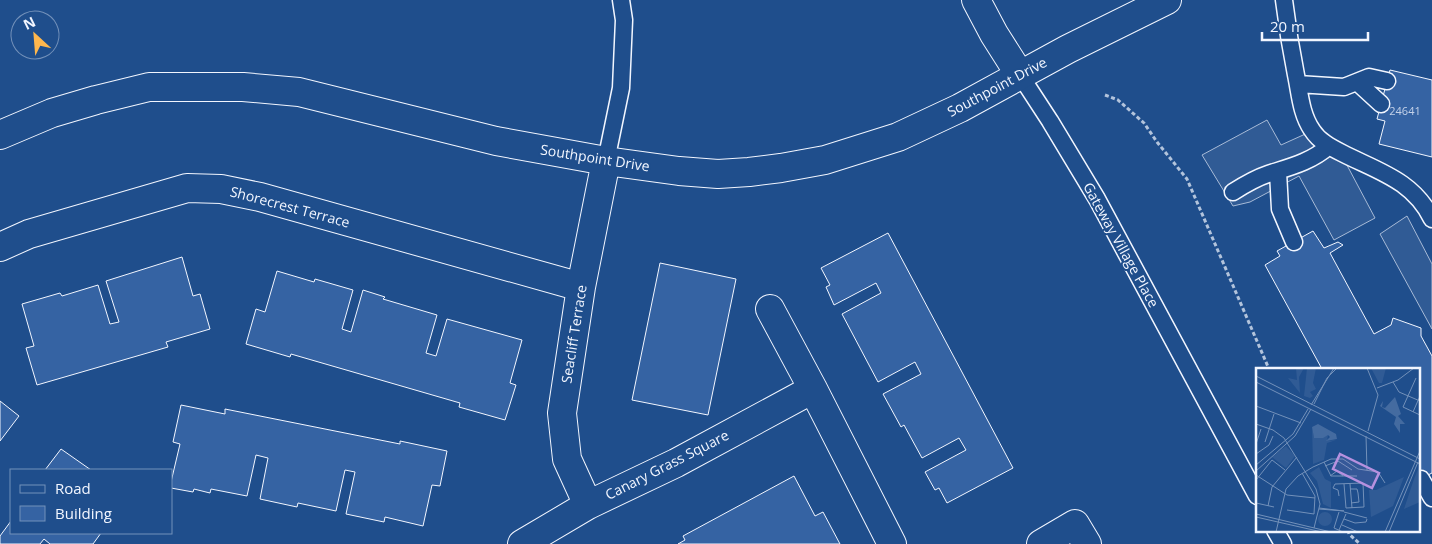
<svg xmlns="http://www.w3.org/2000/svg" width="1432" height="544" viewBox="0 0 1432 544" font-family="'Open Sans',sans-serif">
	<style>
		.built { fill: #305b95; stroke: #a8bbd7 }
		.building { fill: #3563a3; stroke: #f2f6ff }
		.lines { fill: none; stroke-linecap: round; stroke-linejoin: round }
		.lane-casing { stroke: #f2f6ff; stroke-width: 19 }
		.street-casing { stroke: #f2f6ff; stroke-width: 30 }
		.path { stroke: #b3c4dc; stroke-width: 3; stroke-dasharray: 4 2.5; stroke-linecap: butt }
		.lane { stroke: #1f4e8c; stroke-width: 16 }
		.street { stroke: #1f4e8c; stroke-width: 28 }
		.labels { text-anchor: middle; stroke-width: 4; stroke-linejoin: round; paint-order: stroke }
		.number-label { font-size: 11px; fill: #c3d1e8 }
		.street-label { font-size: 14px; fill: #f2f6ff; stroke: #1f4e8c }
		.inset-road { fill: none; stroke: #7391ba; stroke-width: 1 }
		.view { fill: #b691df; fill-opacity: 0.15; stroke: #b691df; stroke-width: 2.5 }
		.inset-edge { fill: none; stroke: #f2f6ff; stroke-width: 2.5 }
	</style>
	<rect width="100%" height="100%" fill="#1f4e8c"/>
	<path class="built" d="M 1267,120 L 1281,145 L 1312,131 L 1340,152 L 1375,218 L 1334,240 L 1299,176 L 1250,202 L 1233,206 L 1202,155 Z
		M 1407,216 L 1432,264 L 1432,329 L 1380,234 Z"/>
	<path class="building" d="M 1390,70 L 1432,80 L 1432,157 L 1379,144 L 1385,121 L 1377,119 Z
		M 1313,231 L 1324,248 L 1338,242 L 1343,245 L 1330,253 L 1374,334 L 1391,325 L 1393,318 L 1421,328 L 1421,336 L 1432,356 L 1432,473 L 1418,480 L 1418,369 L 1322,369 L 1265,265 L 1280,256 L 1277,251 Z
		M 888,233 L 1013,468 L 947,503 L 939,488 L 935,490 L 925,472 L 966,450 L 959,438 L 922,458 L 904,425 L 901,427 L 883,394 L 921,374 L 915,362 L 878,382 L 842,314 L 881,293 L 876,283 L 834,305 L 826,287 L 830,285 L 821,268 Z
		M 182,257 L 193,296 L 200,294 L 210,329 L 166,342 L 168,347 L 37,385 L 26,348 L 34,346 L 22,304 L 60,293 L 62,296 L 98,285 L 110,324 L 119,322 L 106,281 Z
		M 660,263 L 736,279 L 708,415 L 632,400 Z
		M 277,271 L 314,282 L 315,279 L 353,290 L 342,329 L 351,332 L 363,290 L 385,297 L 383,299 L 437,315 L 426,353 L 436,356 L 447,319 L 522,340 L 510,383 L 516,385 L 505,420 L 459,407 L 460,403 L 291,354 L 290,357 L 246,344 L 256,309 L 265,312 Z
		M 0,401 L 19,416 L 0,441 Z
		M 181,405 L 225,414 L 225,409 L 400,444 L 400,441 L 447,451 L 440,486 L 432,485 L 423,526 L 385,517 L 384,522 L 346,514 L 355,472 L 345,470 L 336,511 L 298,503 L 297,507 L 260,499 L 268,458 L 256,455 L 247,496 L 211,489 L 210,493 L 194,489 L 193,492 L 171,488 L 171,482 L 180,444 L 173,442 Z
		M 61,449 L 91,470 L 45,470 Z
		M 794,476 L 815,516 L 823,512 L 840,544 L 678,544 L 685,540 L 683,536 Z
		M 11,521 L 11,533 L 101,533 L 93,544 L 50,544 L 44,539 L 40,544 L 0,544 L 0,536 Z"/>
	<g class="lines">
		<defs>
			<path id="lane" d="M 1284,0 C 1287,25 1291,50 1296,75 C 1300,94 1301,114 1312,130 C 1319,141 1330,147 1342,153 C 1377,171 1413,180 1432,219
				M 1020,75 L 1050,121 L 1097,199 L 1257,496
				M 1357,82 L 1381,104
				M 1298,84 L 1344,87 L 1369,77 L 1387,81
				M 606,161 L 621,88 L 624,20 L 621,0
				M 1278,172 L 1280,209 L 1294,242
				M 1233,192 C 1244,185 1256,178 1268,174 C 1290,167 1311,162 1329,146
				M 1421,479 L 1432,498
				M 1275,530 L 1283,544"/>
			<path id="street" d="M 976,0 L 994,34 L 1020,75
				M 0,135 L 52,113 L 96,100 L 149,87 L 243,87 L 299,92 L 496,141 L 606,161 L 679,171 L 718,174 L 749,172 L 781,168 L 825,160 L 898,137 L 960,108 L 1068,49 L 1167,0
				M 0,247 L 29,234 L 187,188 L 221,189 L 260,197 L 581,287
				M 770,309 L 813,389 L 892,544
				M 588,505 L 567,459 L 562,413 L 581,287 L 606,161
				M 522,544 L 588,505 L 676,463 L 813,389
				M 1041,544 L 1075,524 L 1087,544"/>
		</defs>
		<use href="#lane" class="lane-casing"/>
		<use href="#street" class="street-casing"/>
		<path class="path" d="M 1105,95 L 1118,100 L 1144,123 L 1157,142 L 1187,179 L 1269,369
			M 1348,530 L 1349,534 L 1360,544"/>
		<use href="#lane" class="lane"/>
		<use href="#street" class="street"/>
	</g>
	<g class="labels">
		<g class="number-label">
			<text x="1405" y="115">24641</text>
		</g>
		<g class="street-label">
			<text transform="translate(997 87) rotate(-28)" y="5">Southpoint Drive</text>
			<text transform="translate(595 158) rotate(9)" y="5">Southpoint Drive</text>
			<text transform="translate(290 207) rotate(15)" y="5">Shorecrest Terrace</text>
			<text transform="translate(1121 245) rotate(61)" y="5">Gateway Village Place</text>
			<text transform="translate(574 334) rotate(-81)" y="5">Seacliff Terrace</text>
			<text transform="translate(667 465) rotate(-27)" y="5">Canary Grass Square</text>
		</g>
	</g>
	<g transform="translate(1256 368)">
		<rect width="164" height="164" fill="#1f4e8c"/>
		<path d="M 40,0 L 48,0 L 43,9 L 44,25 L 32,10 L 41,12 ZM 51,0 L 60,0 L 57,15 L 60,21 L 54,24 L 57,28 L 54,30 L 48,28 ZM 115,0 L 130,0 L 126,15 L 123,15 ZM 56,59 L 58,70 L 72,67 L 71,73 L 80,72 L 71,75 L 68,92 L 57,96 ZM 30,78 L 39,88 L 30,100 L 16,89 ZM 63,99 L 69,111 L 75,114 L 75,140 L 67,136 L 61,113 L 54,105 ZM 163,99 L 164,134 L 148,141 L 158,111 ZM 148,109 L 137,138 L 115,149 L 113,122 L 120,122 ZM62 151a7 7 0 1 1 14 0a7 7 0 1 1-14 0Z" fill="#305b95"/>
		<path d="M 139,29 L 145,46 L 142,48 L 149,56 L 144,56 L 144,65 L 138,56 L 140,49 L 124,38 L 127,33 L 126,39 L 129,40 ZM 62,56 L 80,66 L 81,71 L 70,73 L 74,69 L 72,67 L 67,70 L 58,70 L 56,59 Z" fill="#446ba0"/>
		<path class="inset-road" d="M 111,0 L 122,27 L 112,63M 0,8 L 164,91M 160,10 L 147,39 L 164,47M 0,14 L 164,96M 137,14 L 143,24 L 164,33M 121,20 L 142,12 L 158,0M 58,36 L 71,10 L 81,0M 55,37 L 78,0M 0,38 L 45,55M 157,44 L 164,28M 0,56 L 17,62 L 28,70 L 60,121 L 64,136 L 58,160M 110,68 L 111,102M 9,74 L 18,46M 0,76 L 5,61M 0,86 L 13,77 L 17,68M 68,94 L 75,108 L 101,108M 0,97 L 37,66 L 52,41M 69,98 L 82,93 L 96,102M 0,103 L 39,68 L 55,41M 0,107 L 31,127 L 59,130M 74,108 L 81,103 L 87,108M 0,112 L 16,92 L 29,102M 94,116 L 96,140M 94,121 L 101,121 L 102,125 L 103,134 L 95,135M 83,128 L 82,122 L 77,120 L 79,116 L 107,115 L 108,139 L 90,140 L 88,116M 0,135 L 18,139M 12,138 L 16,119 L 41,89M 63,141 L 88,143 L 63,140M 31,142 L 58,146 L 59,128 L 46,105M 83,144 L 78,160 L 87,164M 88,144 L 111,150M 0,146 L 75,164M 0,149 L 66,164M 88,151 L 99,155 L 110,154 L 111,151M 86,157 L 102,164M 83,162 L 90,146M 20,164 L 30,121 L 42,108 L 57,99 L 75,91 L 87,91 L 102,101 L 122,104 L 129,115M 129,164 L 164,83M 133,164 L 162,94"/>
		<path class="view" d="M 84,86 L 123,105 L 116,120 L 77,101 Z"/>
		<rect width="164" height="164" class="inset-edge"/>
	</g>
	<rect x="10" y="469" width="162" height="65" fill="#1f4e8c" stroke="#7391ba"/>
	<rect x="20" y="485" width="25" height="8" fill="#1f4e8c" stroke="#7391ba"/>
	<text x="55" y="494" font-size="15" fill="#f2f6ff">Road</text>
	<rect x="20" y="506" width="25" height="15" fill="#3563a3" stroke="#7391ba"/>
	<text x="55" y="519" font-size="15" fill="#f2f6ff">Building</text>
	<g transform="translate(35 35) rotate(334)"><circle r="24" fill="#1f4e8c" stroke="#7391ba"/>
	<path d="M0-4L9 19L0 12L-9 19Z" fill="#ffb74d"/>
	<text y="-8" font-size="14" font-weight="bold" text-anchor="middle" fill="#f2f6ff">N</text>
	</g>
	<path d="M1262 32v8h106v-8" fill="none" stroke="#f2f6ff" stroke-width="2.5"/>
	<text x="1270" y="32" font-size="15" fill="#f2f6ff" stroke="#1f4e8c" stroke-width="4" paint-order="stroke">20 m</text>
</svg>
